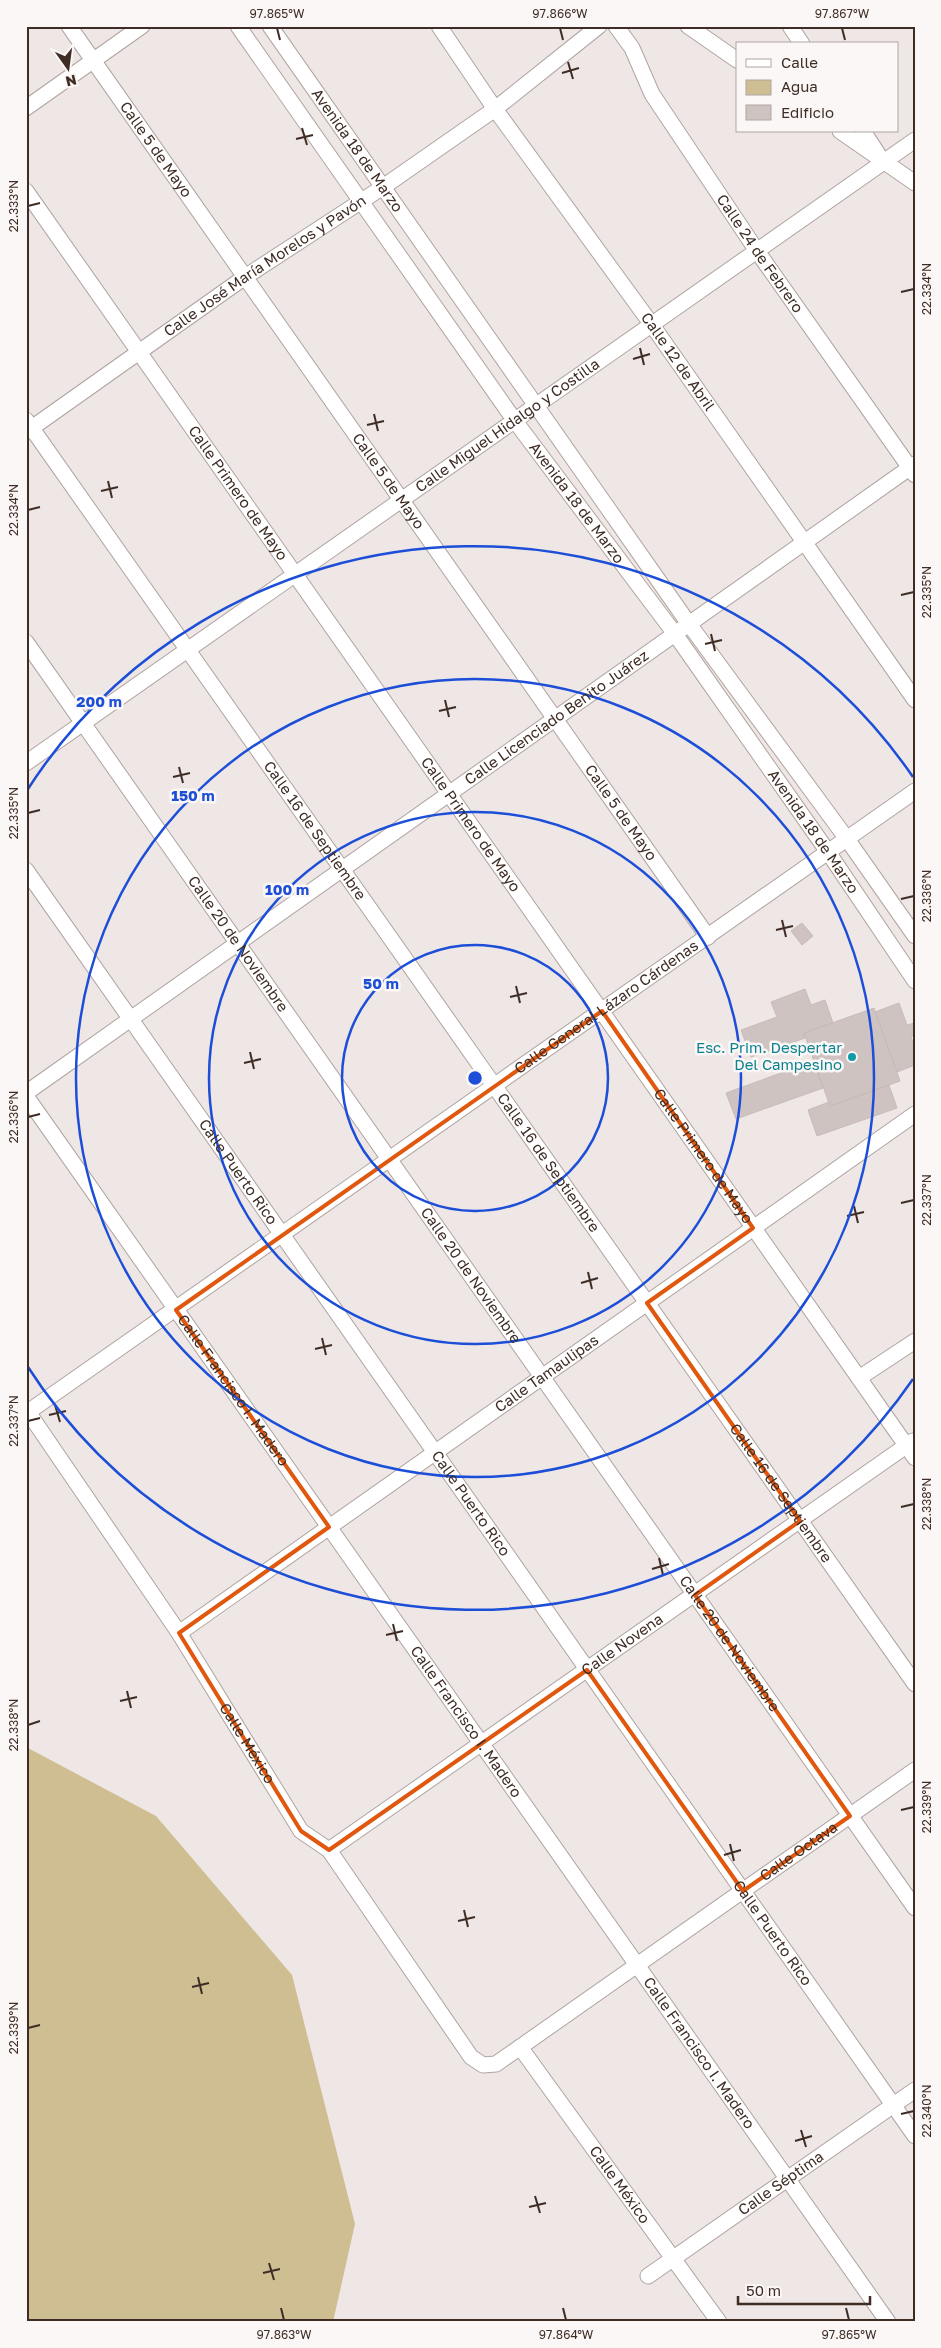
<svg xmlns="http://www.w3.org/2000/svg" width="941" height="2348" viewBox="0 0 941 2348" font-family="'Golos Text',sans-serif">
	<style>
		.water { fill: #cfbe91 }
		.building { fill: #cfc3c2; stroke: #c7bbb8 }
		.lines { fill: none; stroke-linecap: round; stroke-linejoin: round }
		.street-casing { stroke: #afa4a1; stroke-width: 17 }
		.secondary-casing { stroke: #b3a49f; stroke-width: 17 }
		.street { stroke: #fff; stroke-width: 15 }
		.secondary { stroke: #fff; stroke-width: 15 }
		.marked { fill: none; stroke: #e0570d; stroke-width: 4; stroke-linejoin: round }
		.ticks { fill: none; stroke: #3f2d25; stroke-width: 2 }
		.ring { fill: none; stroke: #1d4ed8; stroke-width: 2.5 }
		.culture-dot { fill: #0f9aa8; stroke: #faf7f6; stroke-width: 2 }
		.labels { text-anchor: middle; stroke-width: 5; stroke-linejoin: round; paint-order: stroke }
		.street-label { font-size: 15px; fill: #3f2d25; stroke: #faf7f6 }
		.culture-label { font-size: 15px; fill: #0d838f; stroke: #faf7f6; text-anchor: end }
		.centre { fill: #1d4ed8; stroke: #faf7f6; stroke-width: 2.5 }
		.ring-label { font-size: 15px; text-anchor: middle; font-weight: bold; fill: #1d4ed8; stroke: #faf7f6; stroke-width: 5; stroke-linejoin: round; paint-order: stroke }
		.neatline { fill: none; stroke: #3f2d25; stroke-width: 2 }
		.ticks-label { font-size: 12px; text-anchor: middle; fill: #3f2d25 }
	</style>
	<rect width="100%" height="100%" fill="#eee7e6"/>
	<path class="water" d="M 26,1747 L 156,1816 L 292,1975 L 355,2224 L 333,2322 L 26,2322 Z"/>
	<path class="building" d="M 802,923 L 813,936 L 802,945 L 791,931 Z
		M 805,989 L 811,1005 L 825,1000 L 833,1023 L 804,1033 L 805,1038 L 751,1057 L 741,1030 L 777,1017 L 771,1002 Z
		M 899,1003 L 907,1025 L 915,1023 L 915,1035 L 911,1037 L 915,1048 L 915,1065 L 897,1072 L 875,1012 Z
		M 874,1008 L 900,1081 L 830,1106 L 804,1033 Z
		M 814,1061 L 823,1088 L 736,1119 L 726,1093 Z
		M 889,1085 L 897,1108 L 817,1136 L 808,1110 L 829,1102 L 830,1106 Z"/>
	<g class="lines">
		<defs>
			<g id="street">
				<path id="s1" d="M 69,26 L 708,937"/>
				<path id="s2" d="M 439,26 L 495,109 L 652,325 L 915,700"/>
				<path id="s3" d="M 616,26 L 632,48 L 652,94 L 757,251 L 915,475"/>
				<path d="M 688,26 L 737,60"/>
				<path d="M 790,26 L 802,44"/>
				<path d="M 840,131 L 915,183"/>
				<path d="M 863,131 L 878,154"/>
				<path id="s4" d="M 26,191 L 915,1458"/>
				<path id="s5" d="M 26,420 L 915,1684"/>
				<path id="s6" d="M 26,432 L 245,277 L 383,187 L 495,109 L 599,26"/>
				<path id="s7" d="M 26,642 L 915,1908"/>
				<path id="s8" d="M 26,763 L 915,140"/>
				<path id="s9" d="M 26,870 L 915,2136"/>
				<path id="s10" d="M 26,1093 L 915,464"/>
				<path id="s11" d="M 26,1096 L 888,2322"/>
				<path d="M 859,1378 L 915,1341"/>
				<path id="s12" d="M 26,1409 L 179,1633 L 301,1831 L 329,1850 L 471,2057 L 483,2065 L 496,2064 L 915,1770"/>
				<path id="s13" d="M 28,1412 L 915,791"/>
				<path id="s14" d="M 179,1633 L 915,1114"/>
				<path id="s15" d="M 329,1850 L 913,1441"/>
				<path id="s16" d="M 520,2047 L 719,2322"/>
				<path id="s17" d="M 648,2276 L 915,2090"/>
			</g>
			<g id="secondary">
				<path id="s18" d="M 238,26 L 515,421 L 675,634 L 828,852 L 915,981"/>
				<path id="s19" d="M 270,26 L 689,624 L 847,839 L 915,936"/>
				<path d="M 26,108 L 142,26"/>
			</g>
		</defs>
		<use href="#street" class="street-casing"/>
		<use href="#secondary" class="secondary-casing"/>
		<use href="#street" class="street"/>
		<use href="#secondary" class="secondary"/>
	</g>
	<path class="marked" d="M 602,1011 L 753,1228 L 647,1303 L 800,1521 L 695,1595 L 850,1816 L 743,1891 L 587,1670 L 329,1850 L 301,1831 L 179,1633 L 329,1527 L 176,1310 Z"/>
	<path class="ticks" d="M 277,28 L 280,40M 560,28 L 563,40M 842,28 L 845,40M 568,62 L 573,79M 562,73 L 579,68M 302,128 L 307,145M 296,139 L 313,135M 28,206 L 40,203M 901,292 L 914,289M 640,348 L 644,365M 633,359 L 650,354M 374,414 L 378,431M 367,425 L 384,421M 108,481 L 112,498M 101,491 L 118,487M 28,510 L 40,507M 901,595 L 914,592M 711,634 L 715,651M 705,644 L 722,640M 445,700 L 449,717M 439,711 L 456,707M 179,767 L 183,783M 173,777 L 190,773M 28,813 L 40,810M 901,899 L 914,896M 782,920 L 786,937M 776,930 L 793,926M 516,986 L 520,1003M 510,997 L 527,993M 250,1052 L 254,1069M 244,1063 L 261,1059M 28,1117 L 40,1114M 901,1203 L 914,1200M 854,1206 L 858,1223M 847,1216 L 864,1212M 588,1272 L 592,1289M 581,1283 L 598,1278M 322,1338 L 326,1355M 315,1349 L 332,1345M 55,1405 L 60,1422M 49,1415 L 66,1411M 28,1421 L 40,1418M 901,1507 L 914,1504M 659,1558 L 663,1575M 652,1569 L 669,1564M 393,1624 L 397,1641M 386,1635 L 403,1631M 127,1691 L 131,1708M 120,1701 L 137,1697M 28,1725 L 40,1721M 901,1810 L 914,1807M 730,1844 L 734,1861M 724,1855 L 741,1850M 464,1910 L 468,1927M 458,1921 L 475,1917M 198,1977 L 202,1994M 192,1987 L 209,1983M 28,2028 L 40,2025M 901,2114 L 914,2111M 801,2130 L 806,2147M 795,2141 L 812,2136M 535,2196 L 540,2213M 529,2207 L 546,2203M 269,2263 L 274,2280M 263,2273 L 280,2269M 281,2308 L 284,2320M 563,2308 L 566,2320M 846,2308 L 849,2320"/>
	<g class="ring">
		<circle cx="475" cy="1078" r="133"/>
		<circle cx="475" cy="1078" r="266"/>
		<circle cx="475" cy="1078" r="399"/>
		<path d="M913 1379A532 532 0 0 1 26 1364M26 792A532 532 0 0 1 913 777"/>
	</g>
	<circle class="culture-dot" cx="852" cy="1057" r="5"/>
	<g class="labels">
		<g class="street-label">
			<text dy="5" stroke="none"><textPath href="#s1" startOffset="151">Calle 5 de Mayo</textPath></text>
			<text dy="5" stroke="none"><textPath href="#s19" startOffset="152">Avenida 18 de Marzo</textPath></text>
			<text dy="5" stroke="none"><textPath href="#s3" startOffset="270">Calle 24 de Febrero</textPath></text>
			<text dy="5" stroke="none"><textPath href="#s6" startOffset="291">Calle José María Morelos y Pavón</textPath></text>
			<text dy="5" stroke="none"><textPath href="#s2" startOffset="412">Calle 12 de Abril</textPath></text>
			<text dy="5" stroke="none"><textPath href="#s8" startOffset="588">Calle Miguel Hidalgo y Costilla</textPath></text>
			<text dy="5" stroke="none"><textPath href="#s1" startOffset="556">Calle 5 de Mayo</textPath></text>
			<text dy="5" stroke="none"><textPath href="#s4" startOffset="369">Calle Primero de Mayo</textPath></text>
			<text dy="5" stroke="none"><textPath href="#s18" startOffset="585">Avenida 18 de Marzo</textPath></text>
			<text dy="5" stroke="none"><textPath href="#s10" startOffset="650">Calle Licenciado Benito Juárez</textPath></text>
			<text dy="5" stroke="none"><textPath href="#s1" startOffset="961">Calle 5 de Mayo</textPath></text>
			<text dy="5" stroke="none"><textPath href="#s4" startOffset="774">Calle Primero de Mayo</textPath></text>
			<text dy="5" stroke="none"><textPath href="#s5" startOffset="502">Calle 16 de Septiembre</textPath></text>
			<text dy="5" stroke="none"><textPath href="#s18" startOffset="990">Avenida 18 de Marzo</textPath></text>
			<text dy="5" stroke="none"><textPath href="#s7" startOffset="369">Calle 20 de Noviembre</textPath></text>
			<text dy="5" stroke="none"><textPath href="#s13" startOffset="706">Calle General Lázaro Cárdenas</textPath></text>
			<text dy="5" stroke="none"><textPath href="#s4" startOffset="1179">Calle Primero de Mayo</textPath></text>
			<text dy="5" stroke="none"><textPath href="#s5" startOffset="908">Calle 16 de Septiembre</textPath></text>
			<text dy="5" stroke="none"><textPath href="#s9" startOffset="369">Calle Puerto Rico</textPath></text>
			<text dy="5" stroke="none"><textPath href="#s7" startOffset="774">Calle 20 de Noviembre</textPath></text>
			<text dy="5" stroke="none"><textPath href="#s14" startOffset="450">Calle Tamaulipas</textPath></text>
			<text dy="5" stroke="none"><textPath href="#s11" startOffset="360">Calle Francisco I. Madero</textPath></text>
			<text dy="5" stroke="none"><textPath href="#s5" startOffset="1312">Calle 16 de Septiembre</textPath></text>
			<text dy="5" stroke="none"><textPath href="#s9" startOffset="774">Calle Puerto Rico</textPath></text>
			<text dy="5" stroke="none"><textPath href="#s7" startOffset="1224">Calle 20 de Noviembre</textPath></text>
			<text dy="5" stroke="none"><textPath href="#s15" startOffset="358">Calle Novena</textPath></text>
			<text dy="5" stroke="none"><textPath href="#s11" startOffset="765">Calle Francisco I. Madero</textPath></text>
			<text dy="5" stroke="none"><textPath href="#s12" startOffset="401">Calle México</textPath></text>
			<text dy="5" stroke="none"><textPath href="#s12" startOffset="1186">Calle Octava</textPath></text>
			<text dy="5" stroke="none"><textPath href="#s9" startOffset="1299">Calle Puerto Rico</textPath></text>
			<text dy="5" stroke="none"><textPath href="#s11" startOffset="1170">Calle Francisco I. Madero</textPath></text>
			<text dy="5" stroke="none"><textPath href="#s17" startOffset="162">Calle Séptima</textPath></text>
			<text dy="5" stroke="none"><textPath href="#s16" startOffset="170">Calle México</textPath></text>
		</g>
		<g class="culture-label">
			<text x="842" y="1053">Esc. Prim. Despertar<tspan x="842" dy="17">Del Campesino</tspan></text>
		</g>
	</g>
	<circle cx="475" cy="1078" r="8" class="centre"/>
	<g class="ring-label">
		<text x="99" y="707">200 m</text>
		<text x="193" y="801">150 m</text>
		<text x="287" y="895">100 m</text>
		<text x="381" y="989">50 m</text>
	</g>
	<rect width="941" height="2348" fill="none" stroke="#faf7f6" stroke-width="55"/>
	<rect x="736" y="42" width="162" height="90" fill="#faf7f6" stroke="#afa6a2"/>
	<rect x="746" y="59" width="25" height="8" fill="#ffffff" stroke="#afa6a2"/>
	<text x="781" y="68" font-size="15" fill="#3f2d25">Calle</text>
	<rect x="746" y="80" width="25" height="15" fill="#cfbe91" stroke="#afa6a2"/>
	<text x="781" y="92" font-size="15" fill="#3f2d25">Agua</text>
	<rect x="746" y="105" width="25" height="15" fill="#cfc3c2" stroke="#afa6a2"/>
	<text x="781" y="118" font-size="15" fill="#3f2d25">Edificio</text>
	<g transform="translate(68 68) rotate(166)" stroke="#faf7f6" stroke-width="4" paint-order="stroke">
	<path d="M0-4L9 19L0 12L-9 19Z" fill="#3f2d25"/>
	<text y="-8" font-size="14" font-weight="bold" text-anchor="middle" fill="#3f2d25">N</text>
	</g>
	<path d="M738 2296v8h132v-8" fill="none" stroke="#3f2d25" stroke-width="2.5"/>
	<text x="746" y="2296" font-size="15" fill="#3f2d25" stroke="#faf7f6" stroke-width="4" paint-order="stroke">50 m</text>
	<rect x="28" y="28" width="886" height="2292" class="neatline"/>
	<g class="ticks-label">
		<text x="277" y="18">97.865°W</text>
		<text x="560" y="18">97.866°W</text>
		<text x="842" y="18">97.867°W</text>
		<text transform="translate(14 206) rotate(-90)" y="4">22.333°N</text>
		<text transform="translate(927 289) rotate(-90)" y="4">22.334°N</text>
		<text transform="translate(14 510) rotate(-90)" y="4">22.334°N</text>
		<text transform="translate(927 592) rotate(-90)" y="4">22.335°N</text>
		<text transform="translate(14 813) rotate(-90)" y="4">22.335°N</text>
		<text transform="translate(927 896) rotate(-90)" y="4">22.336°N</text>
		<text transform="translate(14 1117) rotate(-90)" y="4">22.336°N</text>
		<text transform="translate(927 1200) rotate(-90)" y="4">22.337°N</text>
		<text transform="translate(14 1421) rotate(-90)" y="4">22.337°N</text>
		<text transform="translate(927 1504) rotate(-90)" y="4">22.338°N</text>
		<text transform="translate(14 1725) rotate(-90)" y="4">22.338°N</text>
		<text transform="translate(927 1807) rotate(-90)" y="4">22.339°N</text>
		<text transform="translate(14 2028) rotate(-90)" y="4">22.339°N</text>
		<text transform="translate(927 2111) rotate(-90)" y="4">22.340°N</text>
		<text x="284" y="2339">97.863°W</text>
		<text x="566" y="2339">97.864°W</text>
		<text x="849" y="2339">97.865°W</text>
	</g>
</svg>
